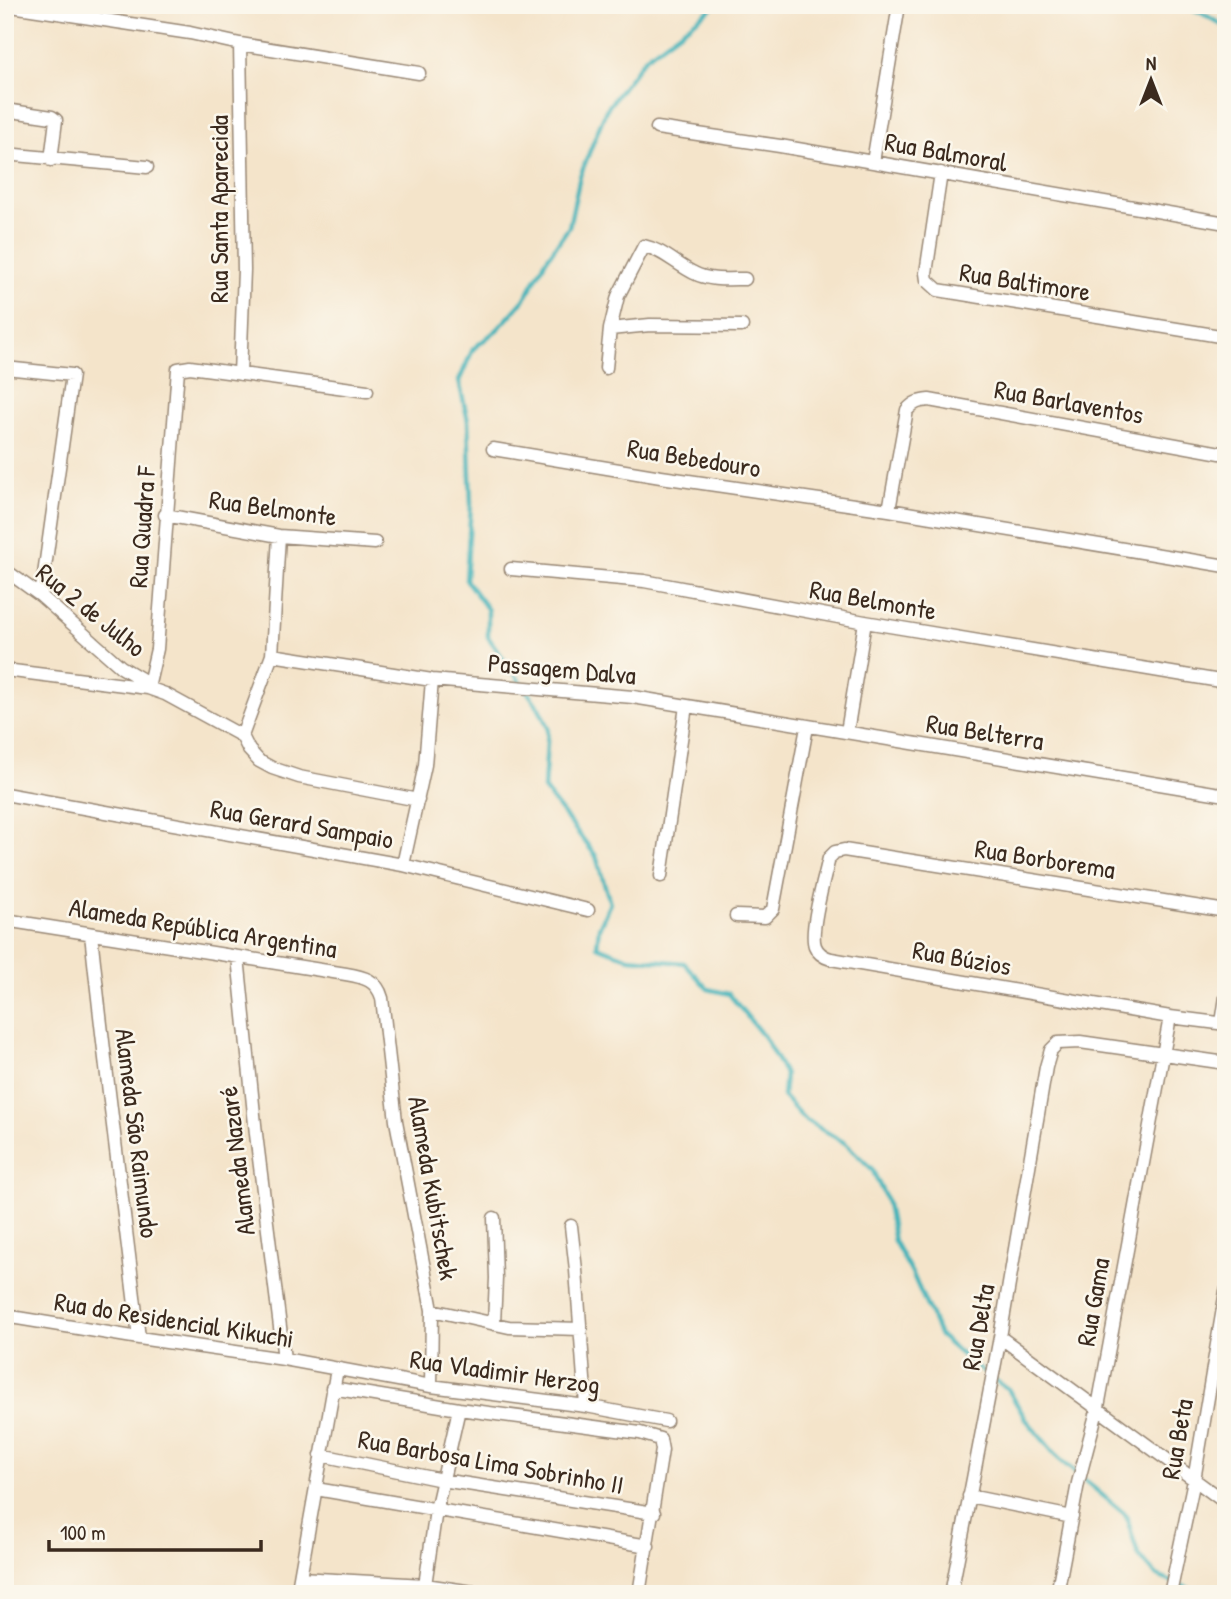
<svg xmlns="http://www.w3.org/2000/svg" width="1231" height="1599" viewBox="0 0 1231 1599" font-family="'Patrick Hand',sans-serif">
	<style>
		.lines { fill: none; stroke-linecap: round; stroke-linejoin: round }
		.stream { stroke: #43b3b9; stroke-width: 4.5 }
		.street-casing { stroke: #988774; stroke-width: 15 }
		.street { stroke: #fff; stroke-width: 12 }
		.labels { text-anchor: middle; stroke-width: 5; stroke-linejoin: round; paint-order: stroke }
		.street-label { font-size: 26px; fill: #3b2a1e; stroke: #fbf7ec }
	</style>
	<rect width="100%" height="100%" fill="#fbf7ec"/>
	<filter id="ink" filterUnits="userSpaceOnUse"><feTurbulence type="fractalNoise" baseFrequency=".0143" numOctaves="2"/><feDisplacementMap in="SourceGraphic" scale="14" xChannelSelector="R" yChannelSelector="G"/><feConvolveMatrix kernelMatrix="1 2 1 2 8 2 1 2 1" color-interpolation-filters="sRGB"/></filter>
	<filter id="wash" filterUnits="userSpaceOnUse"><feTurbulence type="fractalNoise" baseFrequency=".00686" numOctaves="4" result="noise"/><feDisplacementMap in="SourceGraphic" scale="28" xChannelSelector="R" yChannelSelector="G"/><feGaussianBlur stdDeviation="1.57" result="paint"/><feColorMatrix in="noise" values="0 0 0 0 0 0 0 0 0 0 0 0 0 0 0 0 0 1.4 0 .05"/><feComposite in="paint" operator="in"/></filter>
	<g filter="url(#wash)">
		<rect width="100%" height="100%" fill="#f4e4ca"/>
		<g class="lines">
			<path class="stream" d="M 716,5 L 645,58 L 606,110 L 580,176 L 569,227 L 546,260 L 524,300 L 498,329 L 473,349 L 459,381 L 468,421 L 471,504 L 466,580 L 488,610 L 488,637 L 539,708 L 548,728 L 544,789 L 596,856 L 610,903 L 599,928 L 597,946 L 629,958 L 684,963 L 708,989 L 729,994 L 764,1037 L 785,1074 L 783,1096 L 804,1119 L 845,1143 L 872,1169 L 886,1199 L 894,1241 L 914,1277 L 940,1336 L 976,1367 L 1008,1389 L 1025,1418 L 1058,1458 L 1126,1515 L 1138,1555 L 1157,1576 L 1204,1594
				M 1178,5 L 1198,11 L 1226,27"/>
		</g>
	</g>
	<g filter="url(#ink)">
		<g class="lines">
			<defs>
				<path id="street" d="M 5,5 L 190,33 L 240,44 L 419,73
					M 240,44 L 244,270 L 240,374
					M 5,110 L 52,117 L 56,120 L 51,160
					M 657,128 L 780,146 L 1226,223
					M 5,154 L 147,167
					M 873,162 L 899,5
					M 941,173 L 926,273 L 927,280 L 938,290 L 1226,337
					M 610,329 L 650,325 L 742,326
					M 5,368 L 72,375 L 41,596
					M 606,368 L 610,329 L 618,296 L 644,246 C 663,250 677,265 694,273 C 709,281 729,279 745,279
					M 493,449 L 661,477 L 889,510
					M 1226,454 L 929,400 C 919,401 914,402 907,410 L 889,510 L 1226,566
					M 165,515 L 279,536 L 375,543
					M 511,569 L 644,581 L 865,622 L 1226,682
					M 5,570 L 41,596 L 121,667 L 148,683
					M 272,655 L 432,680 L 633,697 L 1226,795
					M 5,670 L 148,688 L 165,694 L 242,736
					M 148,688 L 157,649 L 178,369 L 190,367 L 367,391
					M 847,732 L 865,622
					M 242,736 L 272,655 L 279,536
					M 242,736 L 249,750 L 259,761 L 272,768 L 299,777 L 418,800
					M 5,794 L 403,865 L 588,910
					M 403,865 L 425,765 L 432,680
					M 661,876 L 686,706
					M 1226,911 L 844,850 L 835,852 L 829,858 C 825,876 809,930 815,946 C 818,954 824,957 831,959 L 1170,1017 L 1226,1024
					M 736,916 L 765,917 L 773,909 L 807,727
					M 5,920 L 346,974 C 364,977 377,980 382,998 L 396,1121 L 432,1310 L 431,1386
					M 91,934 C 105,1069 123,1203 139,1338
					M 238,957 L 256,1134 L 284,1359
					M 1222,1023 L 1226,997
					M 494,1218 L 496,1278 L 494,1324
					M 571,1226 L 576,1270 L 586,1406
					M 432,1310 L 509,1327 L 581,1329
					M 5,1316 L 139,1338 L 284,1359 L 431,1386 L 586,1406 L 666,1421
					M 1000,1337 L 1226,1503
					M 332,1388 L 459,1409 L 640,1433 L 660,1439 L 662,1450 L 639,1594
					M 321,1455 L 442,1480 L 654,1513
					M 316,1489 L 648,1546
					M 969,1496 L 1072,1517
					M 300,1578 L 425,1585 L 487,1594
					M 425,1585 L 436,1510 L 459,1409
					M 297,1594 L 337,1369
					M 951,1594 L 1000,1337 L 1046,1067 L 1051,1050 L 1058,1043 L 1080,1042 L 1226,1063
					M 1057,1594 L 1078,1483 L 1098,1407 L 1170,1017
					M 1170,1594 L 1194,1480 L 1226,1291"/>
			</defs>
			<use href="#street" class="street-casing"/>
			<use href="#street" class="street"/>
		</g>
	</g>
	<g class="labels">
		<g class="street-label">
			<text transform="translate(946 152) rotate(10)" y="9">Rua Balmoral</text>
			<text transform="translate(219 209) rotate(-90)" y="9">Rua Santa Aparecida</text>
			<text transform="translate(1025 282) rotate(9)" y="9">Rua Baltimore</text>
			<text transform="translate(1069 402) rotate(10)" y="9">Rua Barlaventos</text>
			<text transform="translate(694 458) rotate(9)" y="9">Rua Bebedouro</text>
			<text transform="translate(273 508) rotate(8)" y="9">Rua Belmonte</text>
			<text transform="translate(142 527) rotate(-86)" y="9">Rua Quadra F</text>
			<text transform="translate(873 600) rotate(10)" y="9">Rua Belmonte</text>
			<text transform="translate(91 610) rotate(39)" y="9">Rua 2 de Julho</text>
			<text transform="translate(562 669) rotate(5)" y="9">Passagem Dalva</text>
			<text transform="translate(985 732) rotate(9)" y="9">Rua Belterra</text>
			<text transform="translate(302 824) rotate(10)" y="9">Rua Gerard Sampaio</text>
			<text transform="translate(1045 859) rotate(9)" y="9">Rua Borborema</text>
			<text transform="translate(203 928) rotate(9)" y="9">Alameda República Argentina</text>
			<text transform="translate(962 958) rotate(10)" y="9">Rua Búzios</text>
			<text transform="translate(137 1133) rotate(83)" y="9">Alameda São Raimundo</text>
			<text transform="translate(237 1161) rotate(-97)" y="9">Alameda Nazaré</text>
			<text transform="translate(433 1188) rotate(80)" y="9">Alameda Kubitschek</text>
			<text transform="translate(1093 1302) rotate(-80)" y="9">Rua Gama</text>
			<text transform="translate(174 1320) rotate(9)" y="9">Rua do Residencial Kikuchi</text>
			<text transform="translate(978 1327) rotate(-80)" y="9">Rua Delta</text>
			<text transform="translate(505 1372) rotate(8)" y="9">Rua Vladimir Herzog</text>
			<text transform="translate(1177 1439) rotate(-80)" y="9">Rua Beta</text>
			<text transform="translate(491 1462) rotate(10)" y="9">Rua Barbosa Lima Sobrinho II</text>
		</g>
	</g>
	<rect width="1231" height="1599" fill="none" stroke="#fbf7ec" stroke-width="28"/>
	<g transform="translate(1151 80)" stroke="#fbf7ec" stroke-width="5" paint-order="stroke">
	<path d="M0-5L12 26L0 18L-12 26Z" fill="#3b2a1e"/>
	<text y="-10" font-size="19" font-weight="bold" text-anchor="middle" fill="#3b2a1e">N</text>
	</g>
	<path d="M49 1540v10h212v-10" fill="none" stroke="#3b2a1e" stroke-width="3.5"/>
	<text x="60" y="1540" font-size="21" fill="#3b2a1e" stroke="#fbf7ec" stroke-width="5" paint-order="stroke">100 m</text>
</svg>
